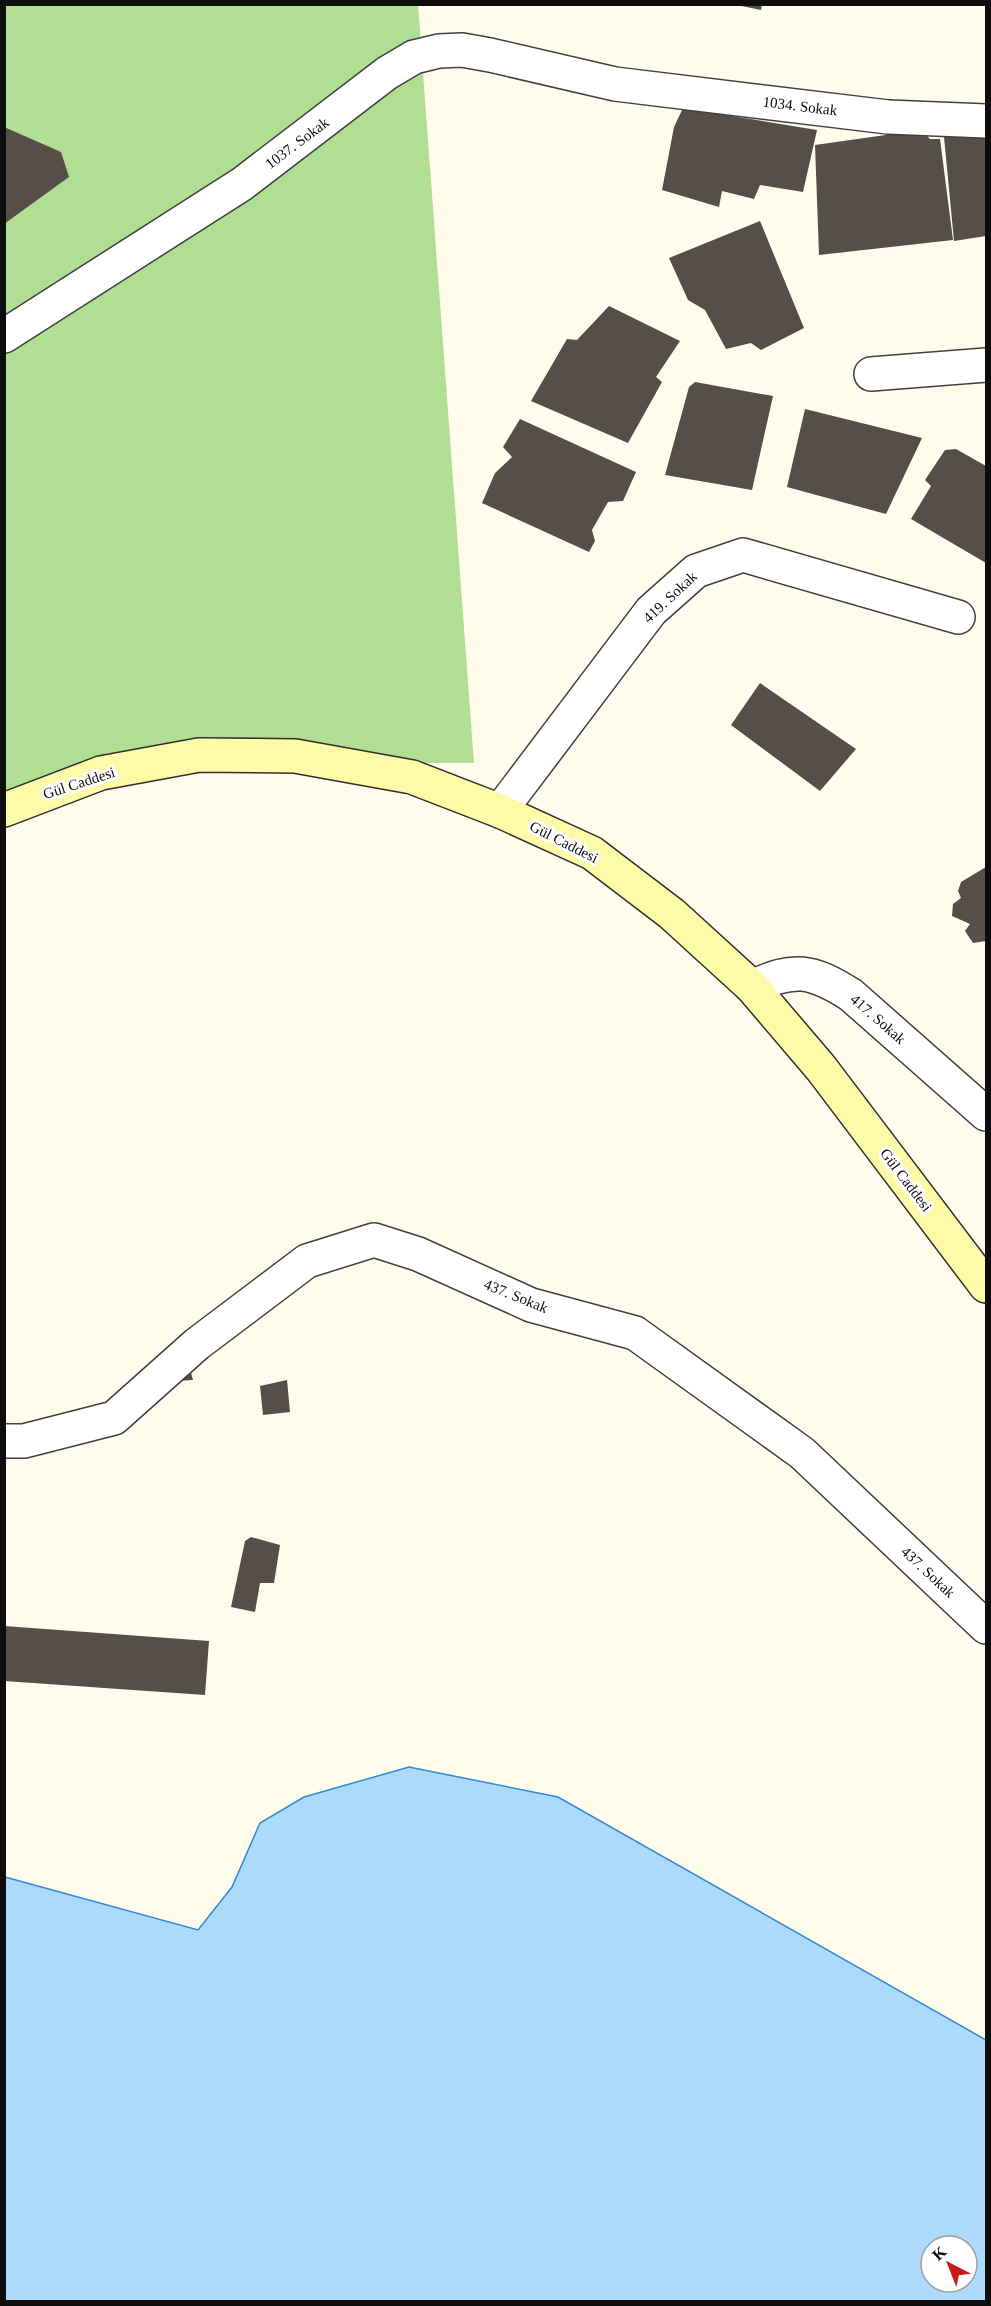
<svg xmlns="http://www.w3.org/2000/svg" width="991" height="2306" viewBox="0 0 991 2306" font-family="'Times New Roman',serif">
	<style>
		.forest { fill: #b0de92 }
		.water { fill: #add9fa; stroke: #2f8bd6; stroke-width: 1.5; fill-rule: evenodd }
		.building { fill: #564e48 }
		.lines { fill: none; stroke-linecap: round; stroke-linejoin: round }
		.minor-casing { stroke: #404040; stroke-width: 36 }
		.secondary-casing { stroke: #2f2f2f; stroke-width: 36 }
		.minor { stroke: #fff; stroke-width: 33 }
		.secondary { stroke: #fffaa7; stroke-width: 33 }
		.labels { text-anchor: middle; stroke-width: 6; stroke-linejoin: round; paint-order: stroke }
		.street-label { font-size: 15px; fill: #0d0d0d; stroke: #fff }
	</style>
	<rect width="100%" height="100%" fill="#fffcec"/>
	<path class="forest" d="M 5,5 L 418,5 L 474,763 L 202,763 L 5,819 Z"/>
	<path class="water" d="M 409,1767 L 558,1797 L 986,2040 L 986,2301 L 5,2301 L 5,1877 L 198,1930 L 232,1887 L 260,1823 L 304,1797 ZM 931,2246 L 967,2246 L 967,2282 L 931,2282 Z"/>
	<path class="building" d="M 732,4 L 762,4 L 761,10 Z
		M 683,108 L 817,130 L 803,192 L 760,185 L 754,199 L 722,191 L 719,207 L 662,190 L 674,127 Z
		M 4,127 L 61,152 L 69,177 L 4,224 Z
		M 921,130 L 930,139 L 940,139 L 953,240 L 819,255 L 815,145 Z
		M 986,134 L 986,236 L 954,241 L 944,137 Z
		M 760,221 L 804,328 L 761,350 L 751,343 L 726,349 L 705,310 L 688,300 L 669,258 Z
		M 609,306 L 680,341 L 656,377 L 662,382 L 628,443 L 531,401 L 567,339 L 577,340 Z
		M 695,382 L 773,396 L 752,490 L 665,475 L 689,387 Z
		M 805,409 L 922,438 L 886,514 L 787,487 Z
		M 520,419 L 636,472 L 623,501 L 608,502 L 592,530 L 595,541 L 589,552 L 482,503 L 495,473 L 512,457 L 503,447 Z
		M 956,449 L 986,466 L 986,563 L 911,519 L 931,486 L 925,480 L 945,450 Z
		M 760,683 L 856,749 L 820,791 L 731,725 Z
		M 986,867 L 986,941 L 973,943 L 965,931 L 970,924 L 952,916 L 953,904 L 961,898 L 958,891 L 961,882 Z
		M 189,1365 L 193,1380 L 176,1381 Z
		M 287,1380 L 290,1412 L 263,1415 L 260,1386 Z
		M 251,1537 L 280,1545 L 274,1583 L 260,1583 L 255,1612 L 231,1607 L 245,1541 Z
		M 4,1626 L 209,1641 L 205,1695 L 4,1681 Z"/>
	<g class="lines">
		<defs>
			<path id="minor" d="M 4,336 L 242,184 L 387,73 L 414,57 L 439,51 L 462,50 L 490,55 L 615,84 L 888,117 L 986,121
				M 871,374 L 986,365
				M 500,811 L 651,611 L 696,571 L 743,555 L 958,617
				M 752,987 C 794,967 812,970 851,995 L 986,1114
				M 4,1441 L 24,1441 L 114,1418 L 197,1344 L 307,1261 L 374,1240 L 418,1254 L 531,1305 L 635,1333 L 802,1453 L 986,1627"/>
			<path id="secondary" d="M 4,810 L 101,773 L 199,755 L 295,756 L 412,777 L 500,811 L 592,853 L 672,914 L 752,987 L 821,1068 L 986,1286"/>
		</defs>
		<use href="#minor" class="minor-casing"/>
		<use href="#secondary" class="secondary-casing"/>
		<use href="#minor" class="minor"/>
		<use href="#secondary" class="secondary"/>
	</g>
	<g class="labels">
		<g class="street-label">
			<text transform="translate(800 106) rotate(7)" y="5">1034. Sokak</text>
			<text transform="translate(297 143) rotate(-37)" y="5">1037. Sokak</text>
			<text transform="translate(670 597) rotate(-43)" y="5">419. Sokak</text>
			<text transform="translate(79 783) rotate(-18)" y="5">Gül Caddesi</text>
			<text transform="translate(564 842) rotate(27)" y="5">Gül Caddesi</text>
			<text transform="translate(878 1019) rotate(41)" y="5">417. Sokak</text>
			<text transform="translate(906 1180) rotate(53)" y="5">Gül Caddesi</text>
			<text transform="translate(516 1296) rotate(22)" y="5">437. Sokak</text>
			<text transform="translate(928 1572) rotate(43)" y="5">437. Sokak</text>
		</g>
	</g>
	<rect width="991" height="2306" fill="none" stroke="#0d0d0d" stroke-width="12"/>
	<g transform="translate(949 2264) rotate(318)"><circle r="28" fill="#ffffff" stroke="#9e9e9e" stroke-width="1.5"/>
	<path d="M0-4.5L10 22L0 15L-10 22Z" fill="#c61c1c"/>
	<text y="-9" font-size="16" font-weight="bold" text-anchor="middle" fill="#0d0d0d">K</text>
	</g>
</svg>
